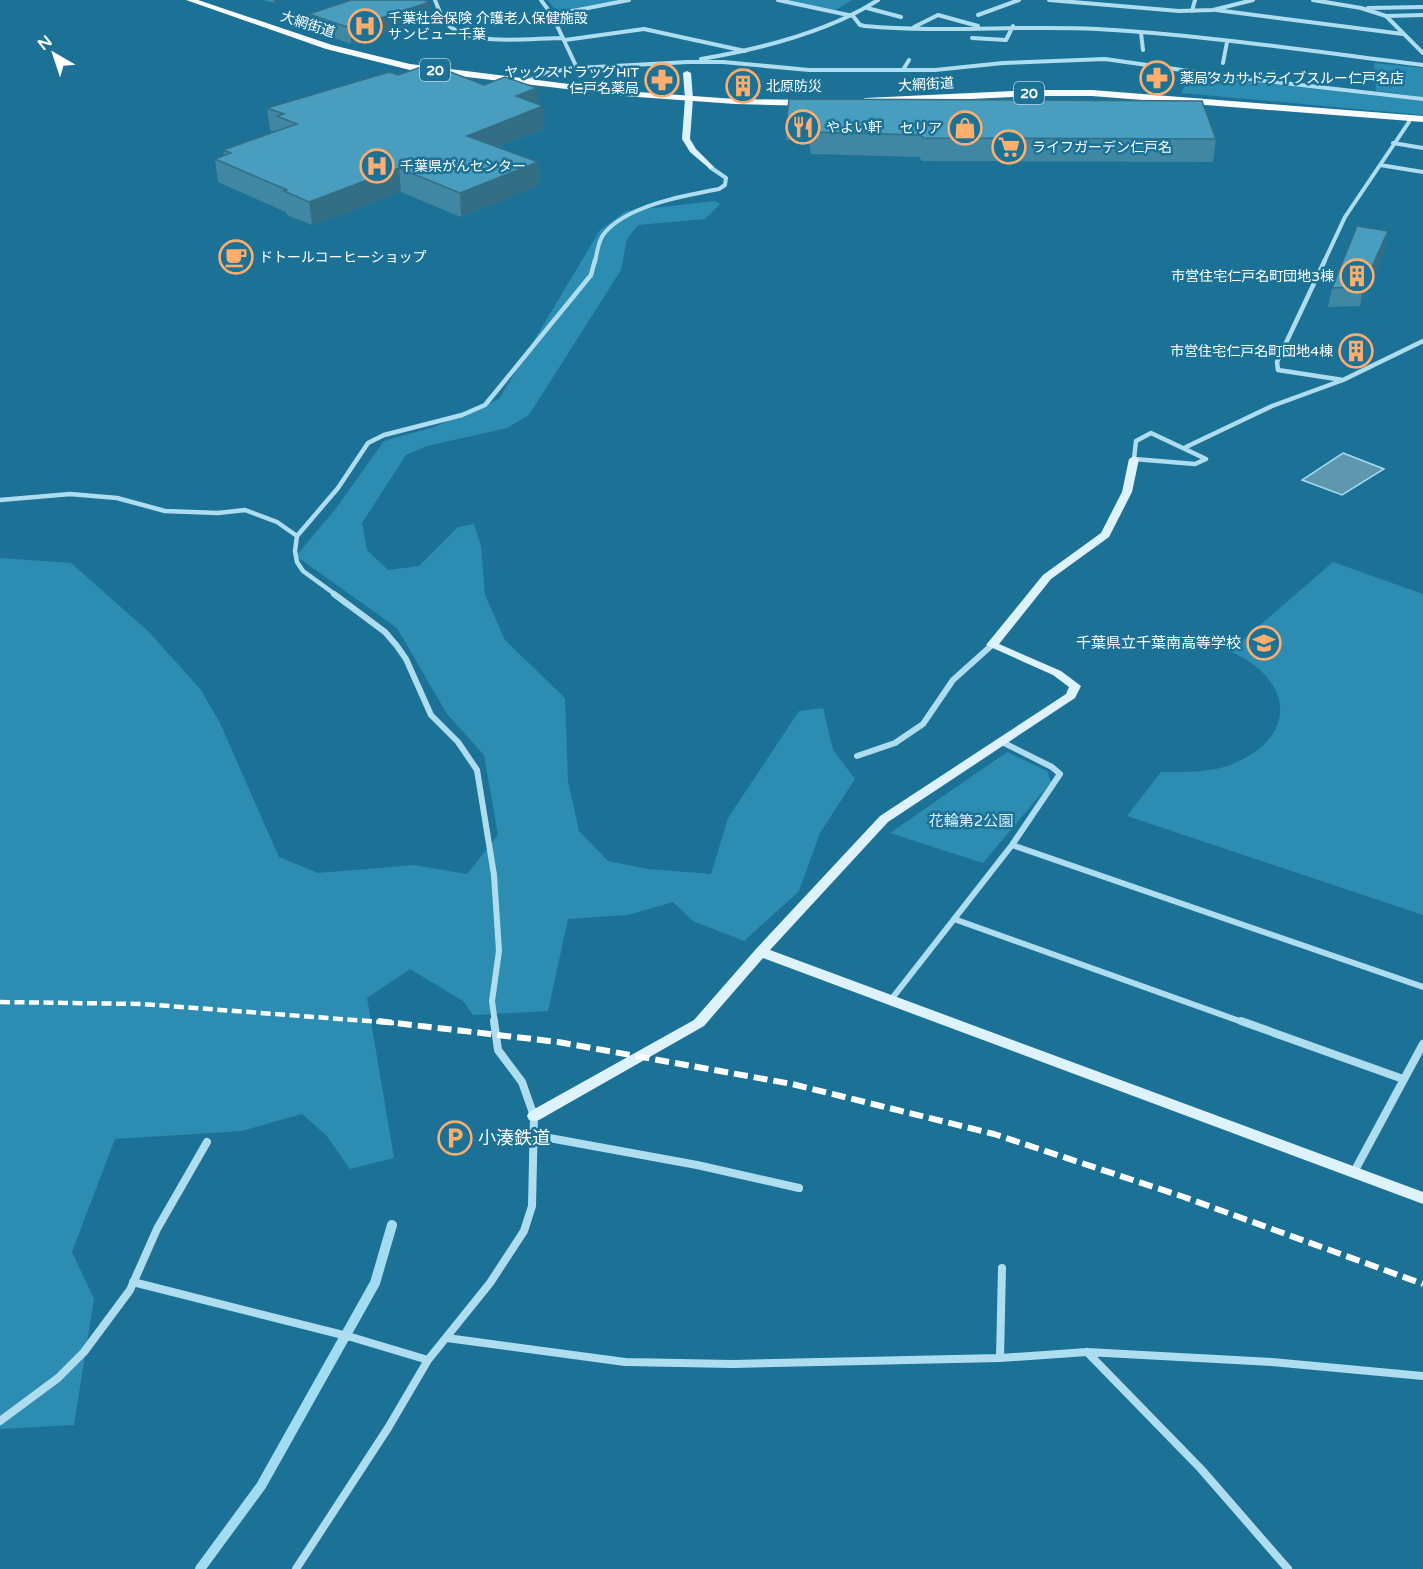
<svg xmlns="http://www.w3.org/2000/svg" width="1423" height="1569" viewBox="0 0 1423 1569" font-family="'Varela Round','Noto Sans JP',sans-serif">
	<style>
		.green { fill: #2c8cb2 }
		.water { fill: #5e97ae; stroke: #a2dcf1; stroke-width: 1.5 }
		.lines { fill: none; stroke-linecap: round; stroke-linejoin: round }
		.stream { stroke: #a2dcf1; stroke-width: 10 }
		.street-far3 { stroke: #afddf0; stroke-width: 4 }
		.street-far2 { stroke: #afddf0; stroke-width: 4.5 }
		.street-far1 { stroke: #afddf0; stroke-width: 6 }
		.street { stroke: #afddf0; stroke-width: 8 }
		.secondary { fill: #ddf2fb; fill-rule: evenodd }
		.primary { fill: #f8fcff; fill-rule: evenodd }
		.rail-far1 { stroke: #fff; stroke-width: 4.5; stroke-dasharray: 10 4.5; stroke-linecap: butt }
		.rail { stroke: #fff; stroke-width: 6; stroke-dasharray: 14 6; stroke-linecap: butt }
		.wall { fill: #3f87a3 }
		.shaded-wall { fill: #336e85 }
		.building { fill: #499dbe; stroke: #336e85; stroke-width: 1.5 }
		.labels { text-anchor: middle; stroke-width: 5; stroke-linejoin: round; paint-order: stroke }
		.far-poi-label { font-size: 14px; fill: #fff; stroke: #1c7296; text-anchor: start }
		.far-street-label { font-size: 14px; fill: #fff; stroke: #1c7296 }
		.shield { fill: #1c7296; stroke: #bbd5e0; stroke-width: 1.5 }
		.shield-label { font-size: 14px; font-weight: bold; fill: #fff }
		.poi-label { font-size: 15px; fill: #fff; stroke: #1c7296; text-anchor: end }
		.park-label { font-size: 15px; fill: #d6f1fb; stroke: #1c7296 }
		.near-poi-label { font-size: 18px; fill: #fff; stroke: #1c7296; text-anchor: start }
	</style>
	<rect width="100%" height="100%" fill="#1c7296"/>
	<path class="green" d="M 547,0 L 618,0 L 558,12 Z
		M 785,0 L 852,0 L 834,11 Z
		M 1374,63 L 1423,68 L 1423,97 L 1376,91 Z
		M 1191,73 L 1226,79 L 1423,101 L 1423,115 L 1181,93 Z
		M 715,201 L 720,204 L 705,219 L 638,225 L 627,239 L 621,270 L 529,415 L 507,428 L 427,446 L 406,455 L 362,523 L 367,550 L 388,570 L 419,566 L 458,527 L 474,524 L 481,546 L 485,595 L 505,640 L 565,698 L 568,781 L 579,831 L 608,861 L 648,869 L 711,874 L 728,818 L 799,711 L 823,708 L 833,750 L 855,779 L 820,833 L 799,891 L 744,941 L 693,921 L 673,902 L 628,915 L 568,919 L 548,1011 L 473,1015 L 463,1001 L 410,969 L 367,998 L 394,1158 L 350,1169 L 326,1135 L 302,1114 L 242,1131 L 115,1139 L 72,1252 L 94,1299 L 74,1425 L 0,1429 L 0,558 L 71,563 L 149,632 L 201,690 L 220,723 L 279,857 L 318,873 L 414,865 L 467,874 L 498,835 L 484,755 L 447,714 L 397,628 L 296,556 L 334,511 L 384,441 L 434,427 L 499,399 L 600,230 L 626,211 Z
		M 1333,562 L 1423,594 L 1423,915 L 1127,816 L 1161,772 C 1184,772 1208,773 1230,765 C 1299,738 1295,680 1230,651 Z
		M 1007,752 L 1047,771 L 1051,782 L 983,863 L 890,833 Z"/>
	<path class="water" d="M 1343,453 L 1384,469 L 1342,495 L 1302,480 Z"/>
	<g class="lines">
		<path class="stream" d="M 200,1569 L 261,1486 L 375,1283 L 392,1225"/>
		<path class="street-far3" d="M 435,0 C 439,10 443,22 452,28 C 478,46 532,38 563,38
			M 541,0 L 552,15 L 577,68
			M 778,0 L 853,16 L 860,25 L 865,26 C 942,33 1020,25 1097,29 C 1206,35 1315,52 1423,65
			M 1049,0 L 1179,11 L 1213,10 L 1253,0
			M 1313,0 L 1361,8 L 1386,16 L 1423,53
			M 867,8 L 901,17
			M 1368,8 L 1423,7
			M 1216,10 L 1403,34
			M 1192,11 L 1195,0
			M 552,15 L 629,0
			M 978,15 L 1019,0
			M 1387,16 L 1423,15
			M 914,27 L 938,15 L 978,26
			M 1141,33 L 1143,50
			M 972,38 L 1006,40 L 1013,26
			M 565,40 L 644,29 L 745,51
			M 701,59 C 760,49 828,32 878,0
			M 1223,63 L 1227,42
			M 903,70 L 909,60
			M 525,82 L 548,72 L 577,68 L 688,62 L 723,62 L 809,70 L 935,70 L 1003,63 L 1105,59 L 1231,77 L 1423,99
			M 1272,82 L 1274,72
			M 1393,143 L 1423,148
			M 1380,165 L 1423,172
			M 595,262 C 597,253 598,242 603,235 C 624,206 686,195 719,189 L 725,185 L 726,178 L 710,167
			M 1324,262 L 1345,217 L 1409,122 L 1409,118"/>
		<path class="street-far2" d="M 1325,260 L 1277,362 L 1278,370 L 1343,380
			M 1151,433 L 1206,459 L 1195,464 L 1134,459 L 1136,441 Z
			M 1186,447 L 1272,406 L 1343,380 L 1423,341
			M 0,500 L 70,494 L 117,498 L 165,511 L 218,513 L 245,510 L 277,522 L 297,536
			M 336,595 L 303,571 L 297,562 L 295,551 L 297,536 L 338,488 L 368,443 L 384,435 L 462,415 L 485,405 L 591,275 L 595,260"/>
		<path class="street-far1" d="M 334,594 L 385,632 L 397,646 L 406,659 L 431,715 L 458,742 L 477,770 L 494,875 L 499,951 L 492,1001 L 495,1023
			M 857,756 L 895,743 L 923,724 L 953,680 L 992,645
			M 1012,845 L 1423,987
			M 954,919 L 1245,1023
			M 890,1001 L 1012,845 L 1060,774 L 1052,767 L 1000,741"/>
		<path class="street" d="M 1241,1021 L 1403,1079
			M 533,1135 L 697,1165 L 799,1188
			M 1354,1172 L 1423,1044
			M 133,1282 L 351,1337 L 428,1360
			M 447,1338 L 625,1362 L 733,1364 L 1000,1358 L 1087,1352 L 1272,1362 L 1423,1376
			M 1087,1352 L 1201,1469 L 1288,1569
			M 1000,1358 L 1002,1268
			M 0,1421 L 58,1378 L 84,1352 L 130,1290 L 157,1229 L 207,1142
			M 296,1569 L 388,1428 L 428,1360 L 490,1283 L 524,1231 L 532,1206 L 534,1116 L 522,1082 L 498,1050 L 494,1021"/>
		<path class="secondary" d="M 687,71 L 691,73 L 693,99 L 690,139 L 696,149 L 714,167 L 710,169 L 690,152 L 682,139 L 685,99 L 683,73 Z
			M 1134,456 L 1139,459 L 1132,492 L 1109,537 L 1051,579 L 999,644 L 1061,671 L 1081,686 L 1075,698 L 888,822 L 770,950 L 1423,1192 L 1423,1204 L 763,958 L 704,1026 L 539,1120 L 534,1121 L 529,1120 L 527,1116 L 529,1112 L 694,1020 L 756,949 L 880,816 L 1066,694 L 1069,687 L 1053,675 L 986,645 L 1043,575 L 1101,533 L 1122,492 L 1129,459 Z"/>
		<path class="primary" d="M 186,0 L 198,0 L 332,45 L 410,64 L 624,91 L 735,99 L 808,100 L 813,103 L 808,106 L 735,104 L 624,96 L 410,70 L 326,49 Z
			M 1036,90 L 1092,90 L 1423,116 L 1423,122 L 1092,96 L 1036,96 L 865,104 L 860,101 L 865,98 Z"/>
		<path class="rail-far1" d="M 0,1002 L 142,1004 L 394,1023"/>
		<path class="rail" d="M 378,1021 L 558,1042 L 792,1084 L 994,1134 L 1184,1197 L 1423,1284"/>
	</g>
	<path class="wall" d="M 263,0 L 284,0 L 274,3 Z
		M 309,14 L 431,18 L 351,44 L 310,30 Z
		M 398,75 L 538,104 L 544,129 L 497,147 L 538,162 L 539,185 L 461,217 L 401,192 L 312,225 L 287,215 L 286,212 L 218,182 L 215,159 L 224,156 L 223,150 L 275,132 L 270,130 L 267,108 Z
		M 787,117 L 1216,139 L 1213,162 L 922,161 L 919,157 L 811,154 L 809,140 L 786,140 Z
		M 1385,249 L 1360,306 L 1328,307 L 1332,288 Z"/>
	<path class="shaded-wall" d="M 274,0 L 284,0 L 274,3 Z
		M 430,2 L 431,18 L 351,44 L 350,28 Z
		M 537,88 L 538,108 L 543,106 L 544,129 L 468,158 L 467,136 L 516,96 Z
		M 538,162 L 539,185 L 461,217 L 460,193 Z
		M 399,168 L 401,192 L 312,225 L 309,202 Z
		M 1388,231 L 1385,249 L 1360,306 L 1363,287 Z"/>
	<path class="building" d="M 351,0 L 424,0 L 430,2 L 350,28 L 309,14 Z
		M 430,64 L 484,85 L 505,77 L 537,88 L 516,96 L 543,106 L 467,136 L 538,162 L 460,193 L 399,168 L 309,202 L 284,191 L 287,190 L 215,159 L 231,153 L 223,150 L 297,124 L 277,116 L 284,114 L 267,108 L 389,72 L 398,75 Z
		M 789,99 L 1202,101 L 1216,139 L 924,138 L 920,135 L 811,132 L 809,118 L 787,117 Z
		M 1357,226 L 1388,231 L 1363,287 L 1332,288 Z"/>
	<defs>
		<symbol id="hospital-ring" viewBox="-11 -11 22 22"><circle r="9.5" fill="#1c7296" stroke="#ffae6e" stroke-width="1.5"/><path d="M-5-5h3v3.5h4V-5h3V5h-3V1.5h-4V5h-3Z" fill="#ffae6e"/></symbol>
		<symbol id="pharmacy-ring" viewBox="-11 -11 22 22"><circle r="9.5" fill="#1c7296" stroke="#ffae6e" stroke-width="1.5"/><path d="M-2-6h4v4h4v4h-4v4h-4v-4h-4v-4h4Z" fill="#ffae6e"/></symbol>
		<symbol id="building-ring" viewBox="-11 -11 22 22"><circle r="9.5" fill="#1c7296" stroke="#ffae6e" stroke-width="1.5"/><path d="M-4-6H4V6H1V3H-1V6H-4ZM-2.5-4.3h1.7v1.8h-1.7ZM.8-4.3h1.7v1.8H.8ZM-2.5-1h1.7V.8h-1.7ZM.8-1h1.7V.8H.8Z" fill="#ffae6e"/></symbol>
		<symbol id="restaurant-ring" viewBox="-11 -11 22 22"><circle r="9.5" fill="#1c7296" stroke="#ffae6e" stroke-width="1.5"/><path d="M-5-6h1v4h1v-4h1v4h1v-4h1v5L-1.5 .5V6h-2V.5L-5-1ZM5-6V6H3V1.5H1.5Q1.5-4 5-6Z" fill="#ffae6e"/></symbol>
		<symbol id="shop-ring" viewBox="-11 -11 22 22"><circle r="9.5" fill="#1c7296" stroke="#ffae6e" stroke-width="1.5"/><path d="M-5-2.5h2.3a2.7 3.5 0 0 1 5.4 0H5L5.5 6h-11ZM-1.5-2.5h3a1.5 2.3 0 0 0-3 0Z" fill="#ffae6e"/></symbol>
		<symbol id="supermarket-ring" viewBox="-11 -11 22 22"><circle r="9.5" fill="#1c7296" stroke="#ffae6e" stroke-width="1.5"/><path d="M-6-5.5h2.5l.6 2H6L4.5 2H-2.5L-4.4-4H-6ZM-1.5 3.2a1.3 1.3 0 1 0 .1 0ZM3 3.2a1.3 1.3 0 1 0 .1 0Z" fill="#ffae6e"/></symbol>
		<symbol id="cafe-ring" viewBox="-11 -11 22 22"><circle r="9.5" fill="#1c7296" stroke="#ffae6e" stroke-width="1.5"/><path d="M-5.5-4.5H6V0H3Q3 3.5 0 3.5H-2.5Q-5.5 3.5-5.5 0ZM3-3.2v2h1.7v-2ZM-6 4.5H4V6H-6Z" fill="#ffae6e"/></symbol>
		<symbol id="school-ring" viewBox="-11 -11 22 22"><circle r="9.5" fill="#1c7296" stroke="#ffae6e" stroke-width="1.5"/><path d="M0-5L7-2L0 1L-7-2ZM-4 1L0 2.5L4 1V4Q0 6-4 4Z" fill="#ffae6e"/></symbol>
		<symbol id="parking-ring" viewBox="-11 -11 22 22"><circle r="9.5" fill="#1c7296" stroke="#ffae6e" stroke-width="1.5"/><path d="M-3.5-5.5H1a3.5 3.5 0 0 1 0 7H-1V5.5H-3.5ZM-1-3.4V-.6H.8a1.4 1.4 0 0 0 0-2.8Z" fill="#ffae6e"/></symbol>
	</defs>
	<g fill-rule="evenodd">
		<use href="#hospital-ring" x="346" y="7" width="38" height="38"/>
		<use href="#pharmacy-ring" x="1138" y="59" width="38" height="38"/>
		<use href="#pharmacy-ring" x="643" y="61" width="38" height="38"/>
		<use href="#building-ring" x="724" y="67" width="38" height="38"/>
		<use href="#restaurant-ring" x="784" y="108" width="38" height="38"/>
		<use href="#shop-ring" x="946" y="109" width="38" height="38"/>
		<use href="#supermarket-ring" x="990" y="128" width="38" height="38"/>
		<use href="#hospital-ring" x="358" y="147" width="38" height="38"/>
		<use href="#cafe-ring" x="217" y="238" width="38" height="38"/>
		<use href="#building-ring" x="1338" y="257" width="38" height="38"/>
		<use href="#building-ring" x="1337" y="332" width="38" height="38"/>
		<use href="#school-ring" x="1245" y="624" width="38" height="38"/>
		<use href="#parking-ring" x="436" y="1119" width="38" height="38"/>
	</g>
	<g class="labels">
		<g class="far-poi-label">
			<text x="388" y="23">千葉社会保険 介護老人保健施設<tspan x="388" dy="16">サンビュー千葉</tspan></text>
			<text x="639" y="77" text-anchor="end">ヤックスドラッグHIT<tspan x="639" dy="16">仁戸名薬局</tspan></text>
			<text x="1180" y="83">薬局タカサドライブスルー仁戸名店</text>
			<text x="766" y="91">北原防災</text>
			<text x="826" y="132">やよい軒</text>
			<text x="942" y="133" text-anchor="end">セリア</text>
			<text x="1032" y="152">ライフガーデン仁戸名</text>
			<text x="400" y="171">千葉県がんセンター</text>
			<text x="259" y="262">ドトールコーヒーショップ</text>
			<text x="1334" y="281" text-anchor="end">市営住宅仁戸名町団地3棟</text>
			<text x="1333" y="356" text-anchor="end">市営住宅仁戸名町団地4棟</text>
		</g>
		<g class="far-street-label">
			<text transform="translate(308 24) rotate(18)" y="5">大網街道</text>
			<text transform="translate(926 84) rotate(-3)" y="5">大網街道</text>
		</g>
		<g class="shield">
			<rect x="420" y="59" width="30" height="22" rx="4.5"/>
			<rect x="1014" y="82" width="30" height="22" rx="4.5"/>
		</g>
		<g class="shield-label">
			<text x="435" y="75">20</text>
			<text x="1029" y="98">20</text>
		</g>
		<g class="poi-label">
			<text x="1241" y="648">千葉県立千葉南高等学校</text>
		</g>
		<g class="park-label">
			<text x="971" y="826">花輪第2公園</text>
		</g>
		<g class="near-poi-label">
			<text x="478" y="1144">小湊鉄道</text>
		</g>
	</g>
	<g transform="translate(54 54) rotate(321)" stroke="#1c7296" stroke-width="4.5" paint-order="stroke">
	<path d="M0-4.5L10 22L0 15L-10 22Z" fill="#ffffff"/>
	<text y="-9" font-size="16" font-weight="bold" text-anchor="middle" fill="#ffffff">N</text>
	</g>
</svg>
